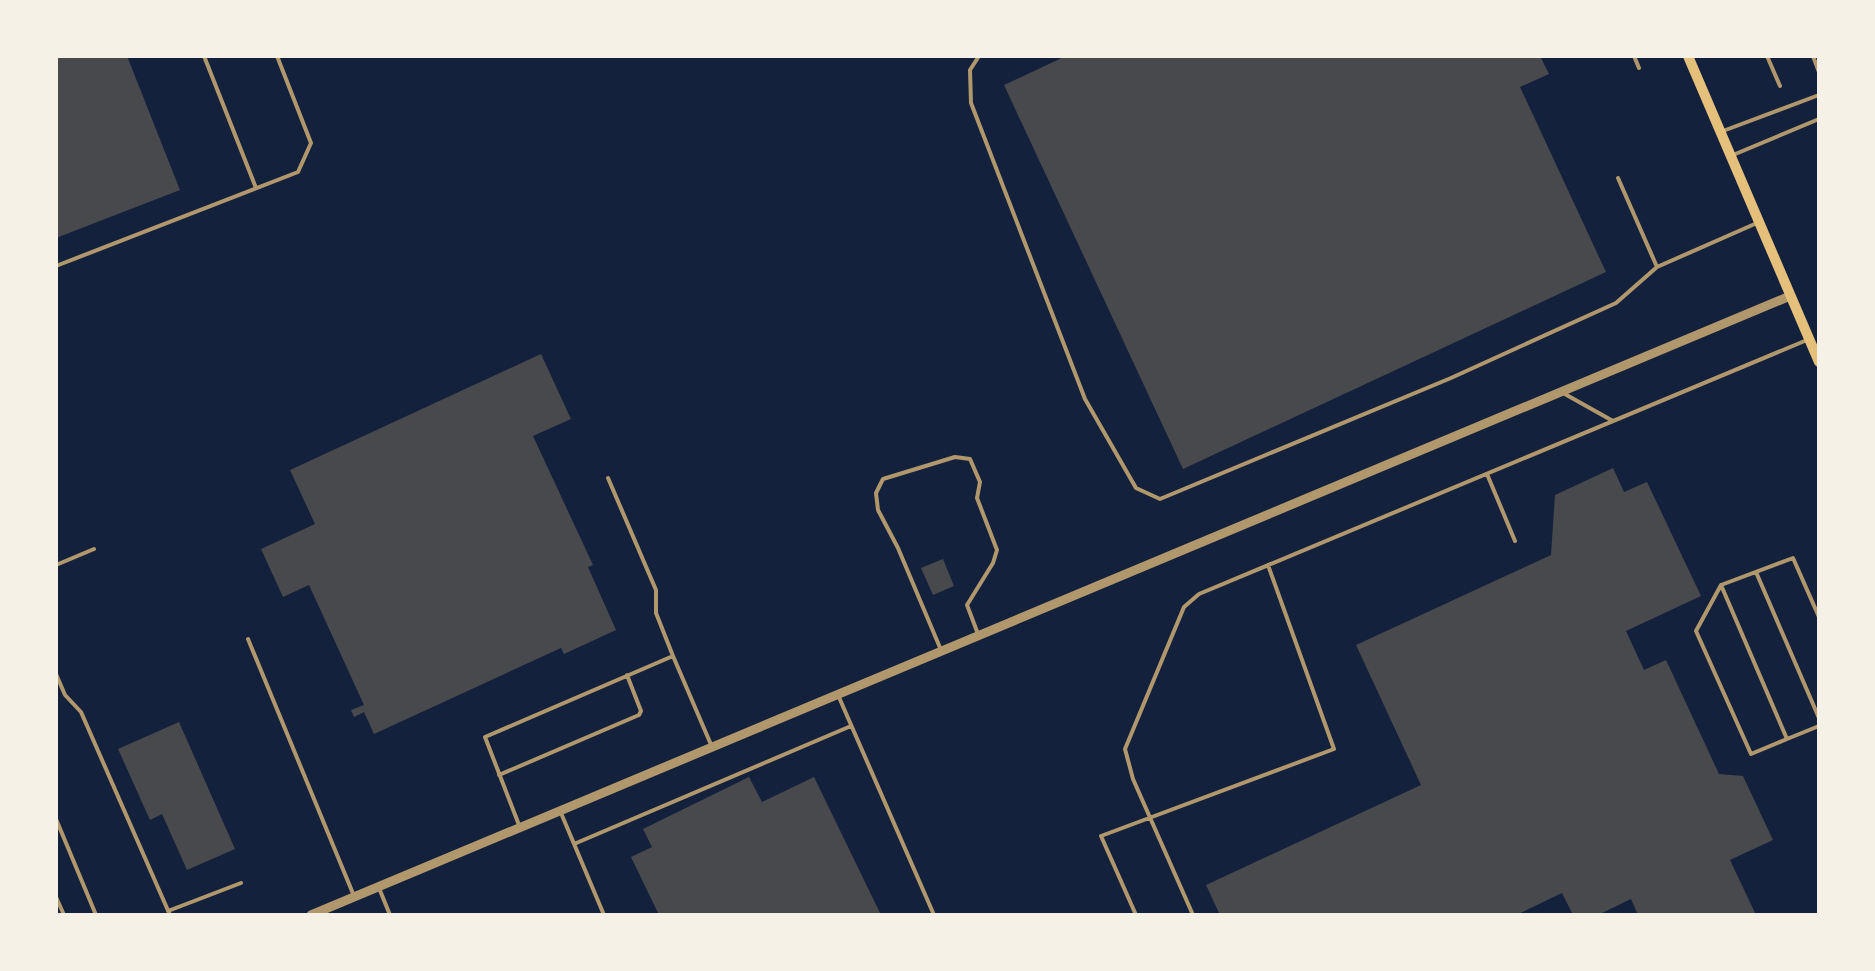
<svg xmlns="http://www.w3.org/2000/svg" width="1875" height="971" viewBox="0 0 1875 971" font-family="Mulish,sans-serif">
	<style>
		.building { fill: #48494c }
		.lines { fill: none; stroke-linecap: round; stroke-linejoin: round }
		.service { stroke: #b1986c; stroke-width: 4 }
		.tertiary { stroke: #b1986c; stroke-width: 9 }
		.secondary { stroke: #e5c07b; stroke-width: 10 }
	</style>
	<rect width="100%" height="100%" fill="#14213d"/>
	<path class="building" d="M 56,56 L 127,56 L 180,190 L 56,238 Z
		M 1066,56 L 1540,56 L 1549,74 L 1520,87 L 1606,272 L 1183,469 L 1004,85 Z
		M 541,354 L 571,419 L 533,436 L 593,565 L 588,567 L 616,630 L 564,654 L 561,648 L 374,734 L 364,712 L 354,717 L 351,710 L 364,705 L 309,585 L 283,597 L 261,549 L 315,524 L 290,470 Z
		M 1613,468 L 1624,492 L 1647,482 L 1701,596 L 1626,631 L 1644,670 L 1666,660 L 1719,774 L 1743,776 L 1773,840 L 1730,860 L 1756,915 L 1638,915 L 1631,899 L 1598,915 L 1573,915 L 1562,893 L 1516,915 L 1220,915 L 1206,885 L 1421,785 L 1356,645 L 1551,555 L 1555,495 Z
		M 943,559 L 954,586 L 933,595 L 921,568 Z
		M 179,722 L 235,849 L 187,870 L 162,814 L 150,820 L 118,749 Z
		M 749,777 L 762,802 L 814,777 L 881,915 L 659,915 L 631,857 L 652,847 L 643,829 Z"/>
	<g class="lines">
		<path class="service" d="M 204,56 L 256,188
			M 979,56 L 970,70 L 971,103 L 1085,399 L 1136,488 L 1160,499 L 1451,378 L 1616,303 L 1657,267 L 1757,223
			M 1634,56 L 1639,68
			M 1767,56 L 1780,86
			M 1813,56 L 1819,72
			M 1723,131 L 1819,95
			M 1733,155 L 1819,119
			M 1618,178 L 1657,267
			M 56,266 L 298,172 L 311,143 L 277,56
			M 1563,393 L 1613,421
			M 1487,474 L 1515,541
			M 608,478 L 656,590 L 656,613 L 673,656
			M 56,565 L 94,549
			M 1756,572 L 1819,718
			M 1721,585 L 1696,631 L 1751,754 L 1787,739
			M 1819,617 L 1793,558 L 1721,585 L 1787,739 L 1819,726
			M 248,639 L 354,896
			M 941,650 L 898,548 L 878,510 L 876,493 L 883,479 L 955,457 L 970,459 L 980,482 L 977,498 L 997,550 L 993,563 L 967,605 L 978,634
			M 56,674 L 65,695 L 81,712 L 170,915
			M 838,695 L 934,915
			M 499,775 L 639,715 L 641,711 L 627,675
			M 561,813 L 604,915
			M 56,819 L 96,915
			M 519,825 L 485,737 L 673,656 L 712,747
			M 574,844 L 851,726
			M 379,888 L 390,915
			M 56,897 L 64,915
			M 168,911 L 241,883
			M 1136,915 L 1101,836 L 1334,749 L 1268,565
			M 1193,915 L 1133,779 L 1125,749 L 1184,607 L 1199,594 L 1807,340"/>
		<path class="tertiary" d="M 311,915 L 1790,296"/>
		<path class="secondary" d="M 1688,56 L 1819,362"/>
	</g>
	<rect width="1875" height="971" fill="none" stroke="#f6f1e7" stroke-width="116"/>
</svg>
